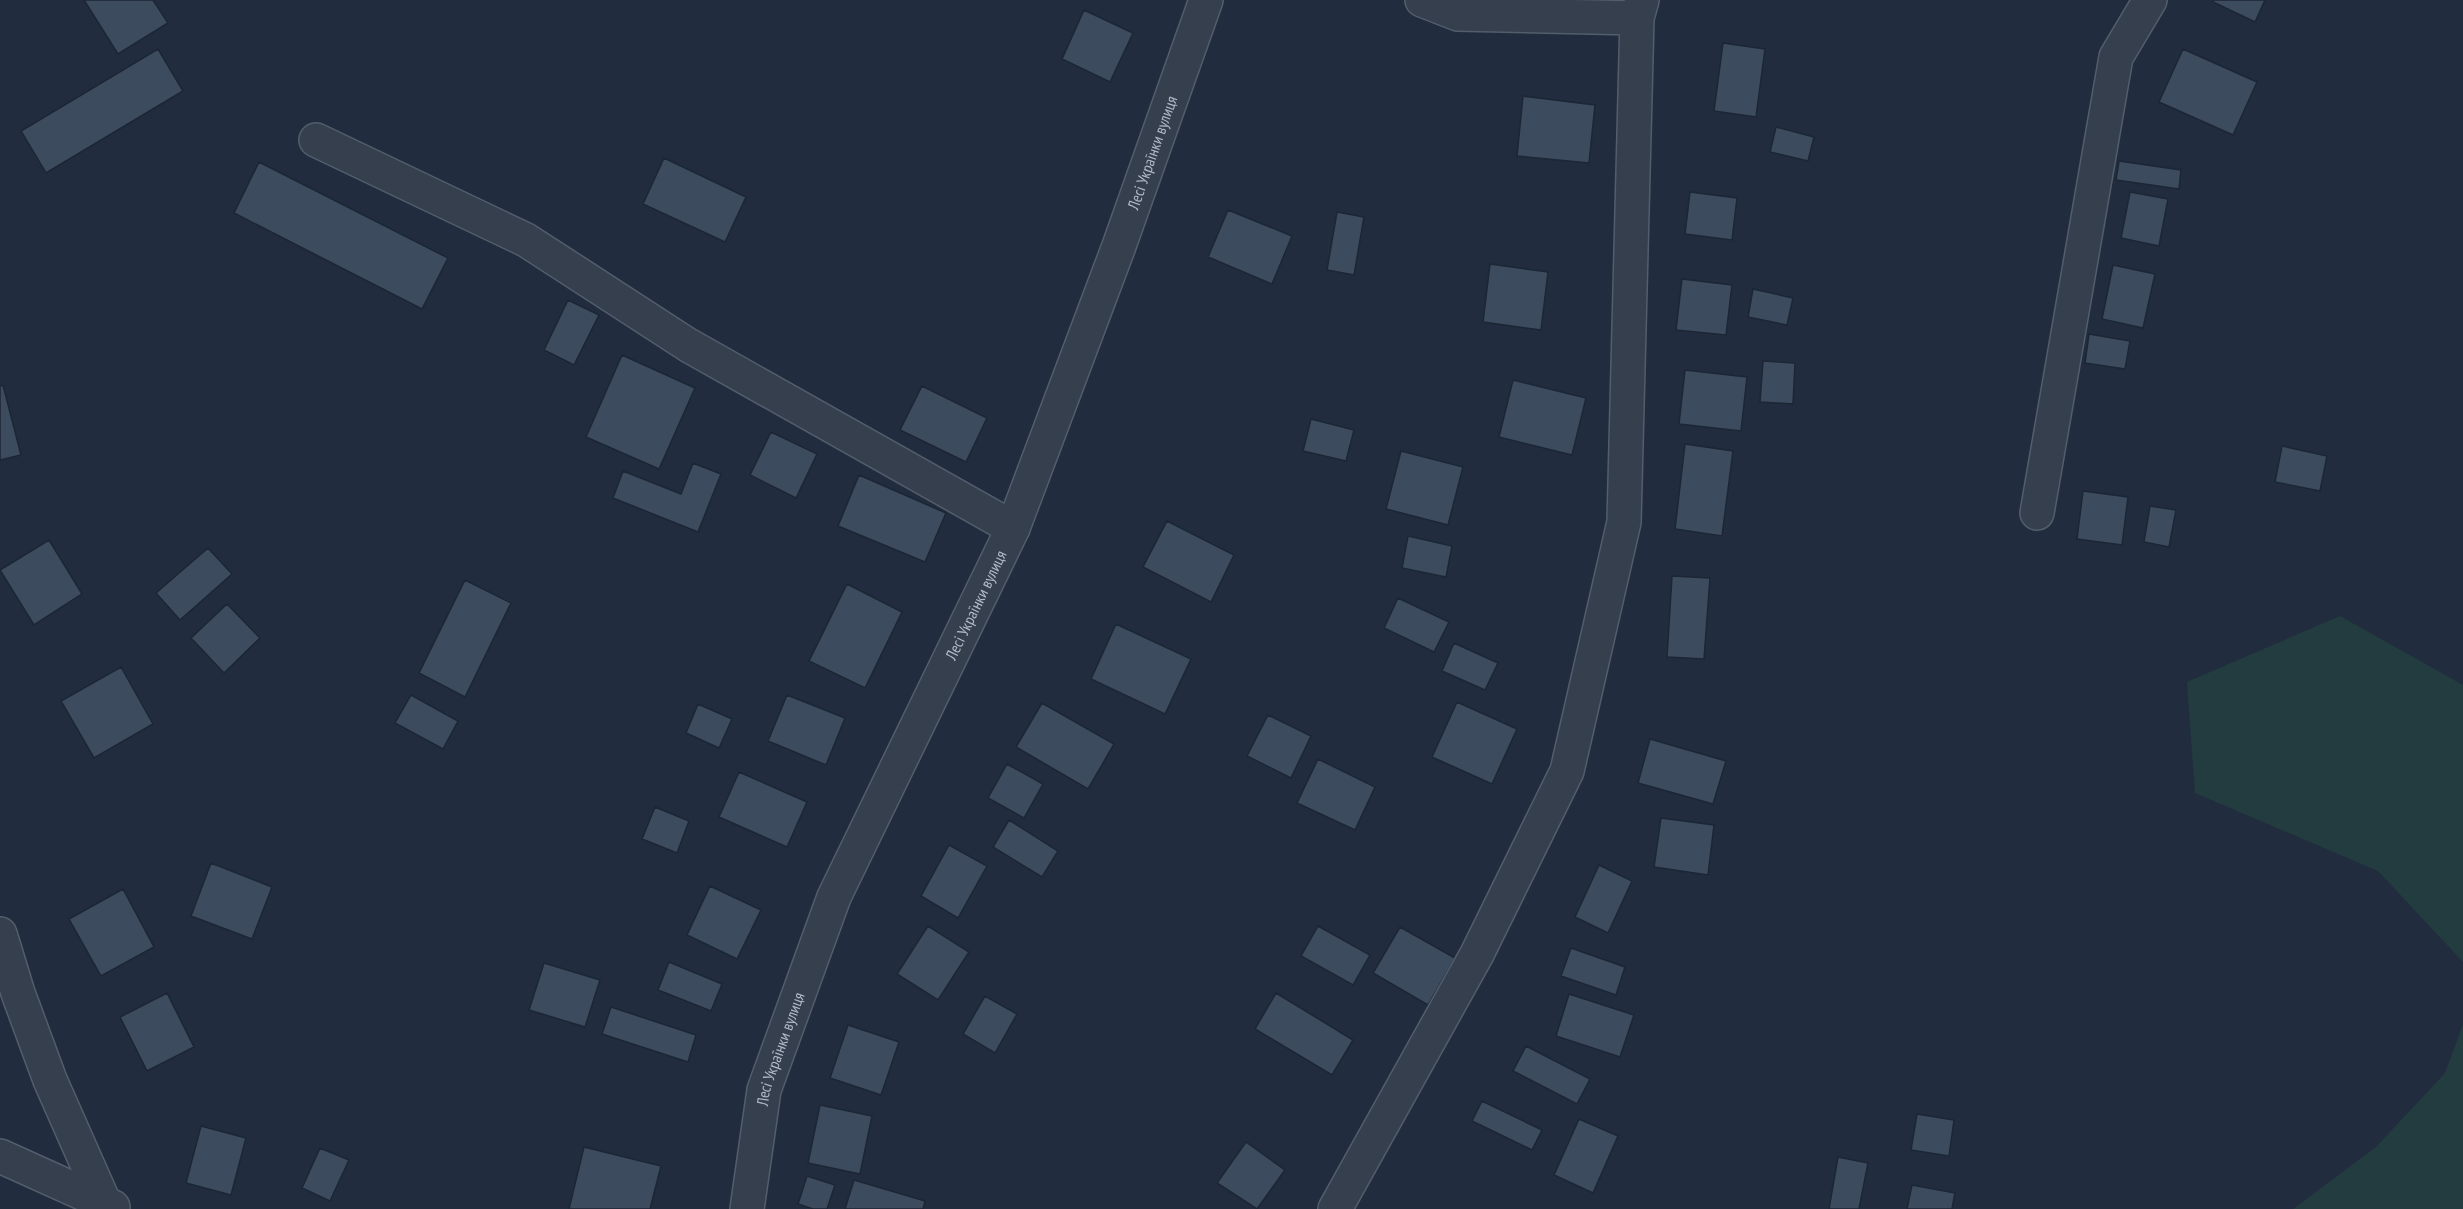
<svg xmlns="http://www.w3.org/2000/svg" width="2463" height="1209" viewBox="0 0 2463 1209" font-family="'PT Sans Narrow',sans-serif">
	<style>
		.green { fill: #233c3f }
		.building { fill: #3c4b5e; stroke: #1c2635; stroke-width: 1.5 }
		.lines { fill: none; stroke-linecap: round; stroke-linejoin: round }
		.minor-casing { stroke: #535d6c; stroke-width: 36 }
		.tertiary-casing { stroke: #535d6c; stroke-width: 36 }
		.minor { stroke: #353f4e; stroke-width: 33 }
		.tertiary { stroke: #353f4e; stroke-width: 33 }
		.labels { text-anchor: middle; stroke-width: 6; stroke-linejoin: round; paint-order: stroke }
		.street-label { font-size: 16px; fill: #b0bac9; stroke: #1a2433 }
	</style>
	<rect width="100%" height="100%" fill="#212d3e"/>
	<path class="green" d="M 2340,616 L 2463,685 L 2463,962 L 2378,871 L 2195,793 L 2187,682 Z
		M 2463,1024 L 2463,1209 L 2293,1209 L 2376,1147 L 2445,1073 Z"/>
	<path class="building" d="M 84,0 L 153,0 L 168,23 L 118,54 Z
		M 2214,0 L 2265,0 L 2255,22 L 2213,2 Z
		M 1084,10 L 1133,33 L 1110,82 L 1062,59 Z
		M 1723,43 L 1765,49 L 1756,117 L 1714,111 Z
		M 158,49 L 183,91 L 46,173 L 21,131 Z
		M 2183,49 L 2257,82 L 2233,135 L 2159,102 Z
		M 1523,96 L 1595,105 L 1589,163 L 1517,156 Z
		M 1776,127 L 1814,137 L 1808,161 L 1770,152 Z
		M 664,158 L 746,197 L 725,242 L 643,204 Z
		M 2119,161 L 2181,170 L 2179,189 L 2116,180 Z
		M 259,162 L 448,258 L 422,309 L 234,213 Z
		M 1690,192 L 1737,198 L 1732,240 L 1685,234 Z
		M 2130,192 L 2168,199 L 2159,246 L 2121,238 Z
		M 1228,210 L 1292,236 L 1272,284 L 1208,257 Z
		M 1337,212 L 1364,217 L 1354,275 L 1327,270 Z
		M 1490,264 L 1548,272 L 1541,330 L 1483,322 Z
		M 2113,265 L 2155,274 L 2143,328 L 2102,319 Z
		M 1682,279 L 1732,285 L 1726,335 L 1676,330 Z
		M 1753,289 L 1793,298 L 1787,325 L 1748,317 Z
		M 568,300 L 599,315 L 574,365 L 544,350 Z
		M 2089,334 L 2130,341 L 2125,369 L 2085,363 Z
		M 622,355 L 695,388 L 659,469 L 586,437 Z
		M 1763,361 L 1795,363 L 1793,404 L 1760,402 Z
		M 1685,370 L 1747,377 L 1741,431 L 1679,424 Z
		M 1513,380 L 1586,398 L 1572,455 L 1499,437 Z
		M 3,385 L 21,455 L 0,460 L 0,386 Z
		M 922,386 L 987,418 L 966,462 L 900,430 Z
		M 1311,419 L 1354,430 L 1346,461 L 1303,451 Z
		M 771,432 L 817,454 L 796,498 L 750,475 Z
		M 1685,444 L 1733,451 L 1722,536 L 1675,529 Z
		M 2282,446 L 2327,456 L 2320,491 L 2275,482 Z
		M 1401,451 L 1463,467 L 1448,525 L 1386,509 Z
		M 693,463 L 721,474 L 698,532 L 613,498 L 623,471 L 681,494 Z
		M 859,475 L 946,513 L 925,562 L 838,526 Z
		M 2083,491 L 2128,497 L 2122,545 L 2077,539 Z
		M 2150,506 L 2176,510 L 2169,547 L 2144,542 Z
		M 1167,521 L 1234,555 L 1211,602 L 1143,567 Z
		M 1408,536 L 1452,546 L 1446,577 L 1402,568 Z
		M 49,540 L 82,594 L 34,625 L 0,570 Z
		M 208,548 L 232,574 L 180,620 L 156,593 Z
		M 1672,576 L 1710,578 L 1704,659 L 1667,657 Z
		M 465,580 L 511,603 L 465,697 L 419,673 Z
		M 847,584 L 902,612 L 865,688 L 809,661 Z
		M 1398,598 L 1449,622 L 1434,652 L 1384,628 Z
		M 227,604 L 260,638 L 224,673 L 191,638 Z
		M 1116,624 L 1191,659 L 1165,714 L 1091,679 Z
		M 1454,643 L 1498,663 L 1485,690 L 1442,671 Z
		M 121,667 L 153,724 L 94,758 L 61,701 Z
		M 411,695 L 458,721 L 443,749 L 395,723 Z
		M 787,695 L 845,718 L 826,765 L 768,741 Z
		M 1457,702 L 1517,729 L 1492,784 L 1432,757 Z
		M 1042,703 L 1114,744 L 1088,789 L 1016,747 Z
		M 698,704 L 732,719 L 719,748 L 686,733 Z
		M 1268,715 L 1311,736 L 1291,778 L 1247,756 Z
		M 1650,739 L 1726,761 L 1713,804 L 1638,783 Z
		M 1318,759 L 1375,787 L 1355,830 L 1297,803 Z
		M 1007,764 L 1043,784 L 1024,818 L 988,798 Z
		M 739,772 L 807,802 L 787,847 L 719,817 Z
		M 655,807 L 689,821 L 677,853 L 642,839 Z
		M 1661,818 L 1714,825 L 1708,875 L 1654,867 Z
		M 1009,820 L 1058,851 L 1042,877 L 993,847 Z
		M 949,845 L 987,866 L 958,918 L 921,896 Z
		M 211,863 L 272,887 L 252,939 L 191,916 Z
		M 1599,865 L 1632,881 L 1608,933 L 1575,917 Z
		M 710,886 L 761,910 L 737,959 L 687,935 Z
		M 123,889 L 154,947 L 101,976 L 69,919 Z
		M 928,926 L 969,952 L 938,1000 L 897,974 Z
		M 1318,926 L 1370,955 L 1353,985 L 1301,956 Z
		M 1400,927 L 1455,958 L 1428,1005 L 1373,973 Z
		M 1571,948 L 1625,967 L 1616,995 L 1561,976 Z
		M 669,962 L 722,984 L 711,1011 L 658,990 Z
		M 544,963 L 600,980 L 585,1027 L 529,1010 Z
		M 167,993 L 194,1047 L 147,1071 L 120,1017 Z
		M 1276,993 L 1353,1040 L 1332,1075 L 1255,1029 Z
		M 1569,994 L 1634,1015 L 1620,1057 L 1556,1036 Z
		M 985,996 L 1017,1014 L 995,1053 L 963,1034 Z
		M 611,1007 L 696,1035 L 688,1062 L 602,1034 Z
		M 848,1025 L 899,1042 L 881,1095 L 830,1078 Z
		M 1526,1046 L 1590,1079 L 1577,1104 L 1513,1071 Z
		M 1482,1101 L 1542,1130 L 1532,1150 L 1472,1121 Z
		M 820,1105 L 872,1116 L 860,1174 L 808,1163 Z
		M 1917,1114 L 1954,1120 L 1949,1156 L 1911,1150 Z
		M 1579,1119 L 1618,1136 L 1593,1193 L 1554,1175 Z
		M 201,1126 L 246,1138 L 231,1195 L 186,1183 Z
		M 1246,1142 L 1285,1170 L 1257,1209 L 1217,1183 Z
		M 584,1147 L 661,1166 L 650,1209 L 569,1209 Z
		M 320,1148 L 349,1160 L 330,1201 L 302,1188 Z
		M 1838,1157 L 1868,1163 L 1859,1209 L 1829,1209 Z
		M 807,1176 L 835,1185 L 827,1209 L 813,1209 L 798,1204 Z
		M 854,1180 L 925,1201 L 923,1209 L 845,1209 Z
		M 1912,1185 L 1955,1193 L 1952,1209 L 1907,1209 Z"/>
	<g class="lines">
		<defs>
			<path id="minor" d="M 1422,0 L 1458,14 L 1637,18
				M 316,140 L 526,240 L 688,345 L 1013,528
				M 2037,513 L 2116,57 L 2150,0
				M 0,934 L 18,993 L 50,1080 L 107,1209
				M 0,1156 L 113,1207
				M 1335,1209 L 1477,954 L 1567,771 L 1624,522 L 1637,18 L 1642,0"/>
			<g id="tertiary">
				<path id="s1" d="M 747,1209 L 764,1090 L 834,897 L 1013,528 L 1119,246 L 1206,0"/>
			</g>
		</defs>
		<use href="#minor" class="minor-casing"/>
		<use href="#tertiary" class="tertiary-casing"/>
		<use href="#minor" class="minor"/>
		<use href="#tertiary" class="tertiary"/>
	</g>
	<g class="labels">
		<g class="street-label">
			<text dy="6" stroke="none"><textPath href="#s1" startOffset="1136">Лесі Українки вулиця</textPath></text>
			<text dy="6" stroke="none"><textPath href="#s1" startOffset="650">Лесі Українки вулиця</textPath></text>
			<text dy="6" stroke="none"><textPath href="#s1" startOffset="164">Лесі Українки вулиця</textPath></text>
		</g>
	</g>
</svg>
